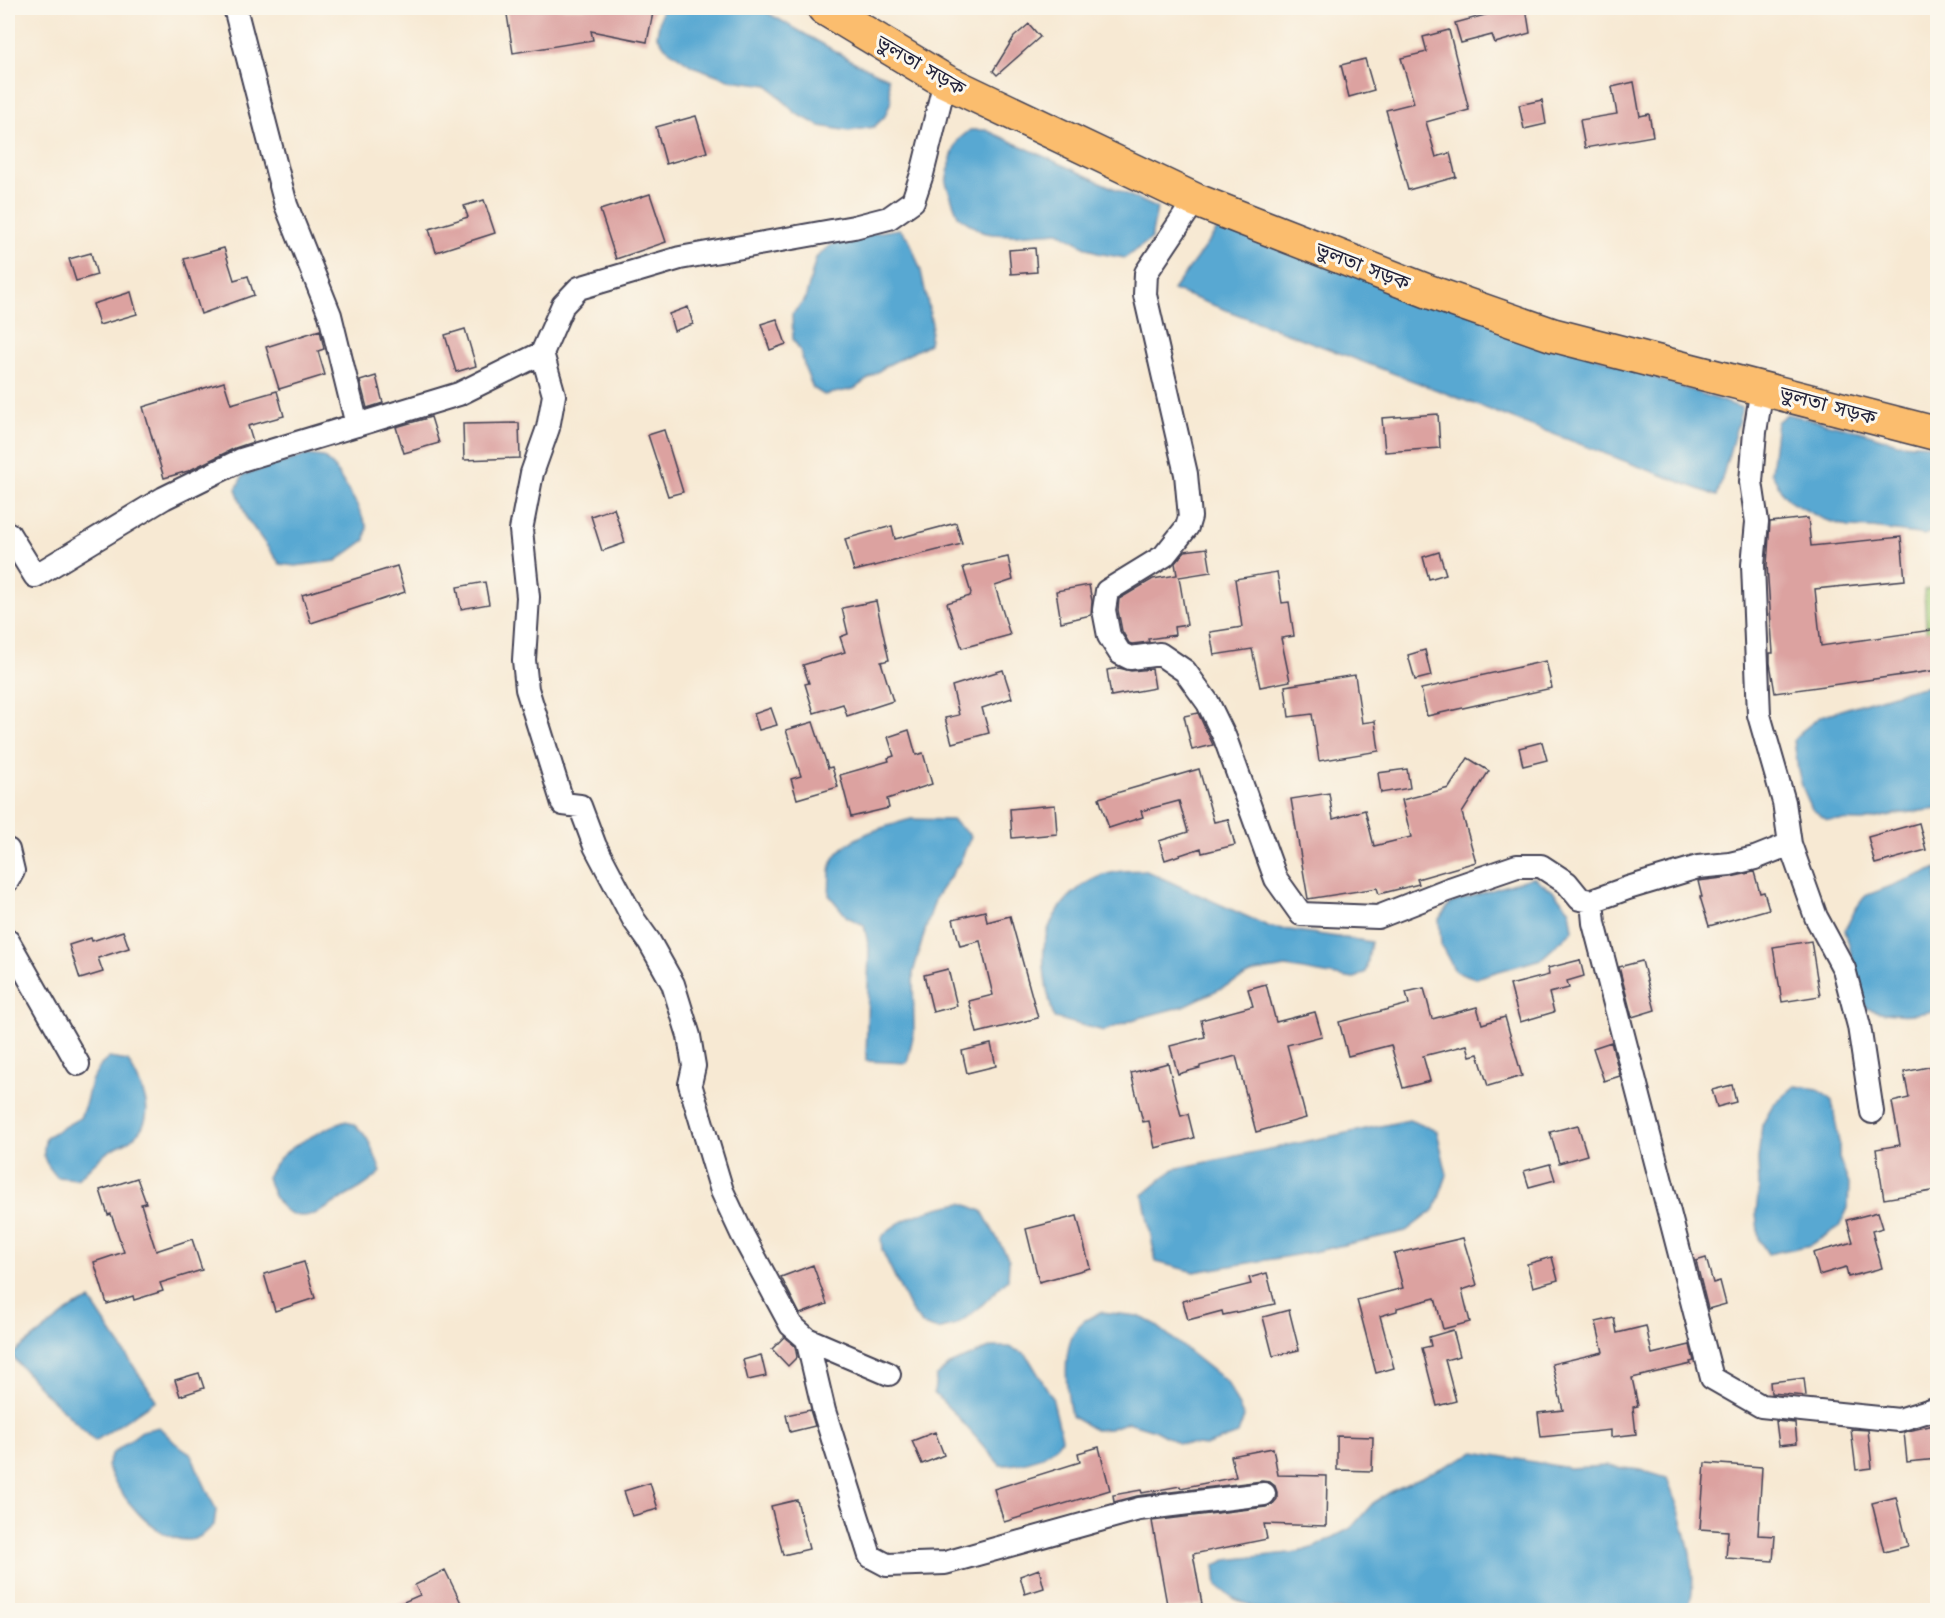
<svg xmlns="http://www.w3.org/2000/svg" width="1945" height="1618" viewBox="0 0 1945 1618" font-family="Kalam,'Noto Sans Bengali',sans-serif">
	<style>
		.green { fill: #a5d07c; stroke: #64795c; stroke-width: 1.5 }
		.water { fill: #58a8d2; stroke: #3d6586; stroke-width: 1.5 }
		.building { fill: #dca2a0 }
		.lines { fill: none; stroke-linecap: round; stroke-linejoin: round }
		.minor-casing { stroke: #424052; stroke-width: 26 }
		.highway-casing { stroke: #424052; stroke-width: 36 }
		.minor { stroke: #fff; stroke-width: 22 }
		.highway { stroke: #fbbd6e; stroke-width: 33 }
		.labels { text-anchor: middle; stroke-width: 6; stroke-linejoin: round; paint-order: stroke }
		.street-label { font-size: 20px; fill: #22223b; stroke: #fbf7ec }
	</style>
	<rect width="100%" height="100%" fill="#fbf7ec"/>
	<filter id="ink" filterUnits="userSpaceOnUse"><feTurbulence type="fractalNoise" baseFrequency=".0167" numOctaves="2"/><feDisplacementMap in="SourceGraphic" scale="12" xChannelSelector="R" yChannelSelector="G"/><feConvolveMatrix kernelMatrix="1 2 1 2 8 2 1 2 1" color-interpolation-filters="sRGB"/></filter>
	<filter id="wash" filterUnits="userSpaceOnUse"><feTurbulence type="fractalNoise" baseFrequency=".008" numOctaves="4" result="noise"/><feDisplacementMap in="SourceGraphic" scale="24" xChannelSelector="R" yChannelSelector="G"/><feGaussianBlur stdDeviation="1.35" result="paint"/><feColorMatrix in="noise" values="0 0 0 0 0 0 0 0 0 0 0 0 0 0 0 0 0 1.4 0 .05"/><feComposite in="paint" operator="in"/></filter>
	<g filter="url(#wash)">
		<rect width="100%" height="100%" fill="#f7e9d3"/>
		<path class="green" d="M 1937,586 L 1937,642 L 1927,645 L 1924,590 Z"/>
		<path class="water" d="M 662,8 L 759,8 L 856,63 L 888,78 L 891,101 L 885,116 L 874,127 L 849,131 L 820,126 L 795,113 L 768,85 L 731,80 L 692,66 L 665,47 L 657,35 Z
			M 970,130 L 986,130 L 1157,208 L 1151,239 L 1125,258 L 1097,253 L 1059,232 L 1015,235 L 992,234 L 982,232 L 958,216 L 946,183 L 951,158 L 958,140 Z
			M 1221,225 L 1742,408 L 1717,496 L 1173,290 Z
			M 899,229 L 909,239 L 921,271 L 932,324 L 929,344 L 886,366 L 854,389 L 824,395 L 813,388 L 805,369 L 801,352 L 793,339 L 792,314 L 805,300 L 816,258 L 829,246 L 849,237 Z
			M 1787,414 L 1859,431 L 1897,443 L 1932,445 L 1937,447 L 1937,530 L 1925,535 L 1873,528 L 1848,527 L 1823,519 L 1792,503 L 1783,494 L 1771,472 L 1777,422 Z
			M 307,455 L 323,457 L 334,467 L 356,503 L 367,527 L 365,540 L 336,561 L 295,566 L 280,564 L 247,519 L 236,489 L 243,475 Z
			M 1937,685 L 1937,809 L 1896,814 L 1863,821 L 1827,820 L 1812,809 L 1802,786 L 1798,770 L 1794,740 L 1802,731 L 1821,716 L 1907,690 Z
			M 911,819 L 952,820 L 971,836 L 960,862 L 936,897 L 924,934 L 913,973 L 914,1032 L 907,1063 L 866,1061 L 869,948 L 864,925 L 847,917 L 829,895 C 830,886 829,875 831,866 C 838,838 887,826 911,819 Z
			M 1937,868 L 1937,1010 C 1914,1016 1889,1016 1866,1008 L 1845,930 L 1855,910 L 1865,896 Z
			M 1144,870 L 1270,927 L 1371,942 L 1366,972 L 1353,979 L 1286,967 L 1255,972 L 1184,1006 L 1135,1019 L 1104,1031 L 1054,1018 C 1048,997 1042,970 1044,948 C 1048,911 1080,878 1116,872 C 1125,870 1135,871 1144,870 Z
			M 1533,877 L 1553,891 L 1570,910 L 1573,930 L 1541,959 L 1475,978 L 1455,971 L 1441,945 L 1439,919 L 1451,903 Z
			M 109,1058 L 128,1061 C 142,1088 161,1118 130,1140 C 122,1145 112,1148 105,1154 C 95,1161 87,1171 77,1179 L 57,1177 C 44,1162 41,1157 46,1137 L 80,1118 L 86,1102 L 91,1081 L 101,1065 Z
			M 1795,1086 L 1818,1089 L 1832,1101 L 1839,1143 L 1839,1158 L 1849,1184 L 1848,1208 L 1839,1227 L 1811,1245 L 1768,1254 L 1759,1240 L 1756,1213 L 1759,1187 L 1758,1159 L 1762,1125 L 1774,1104 Z
			M 1409,1120 L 1437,1131 L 1447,1175 L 1435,1209 L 1406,1231 L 1308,1253 L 1194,1272 L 1156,1262 L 1143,1195 L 1174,1169 Z
			M 346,1121 C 368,1129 373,1151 381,1172 C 369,1184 354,1192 339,1200 C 331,1205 323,1212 314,1214 C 286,1223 273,1200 267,1177 C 271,1170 275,1163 281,1157 C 292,1145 330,1126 346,1121 Z
			M 962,1203 L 982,1211 L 1009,1260 L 1008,1279 L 978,1309 L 956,1325 L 938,1330 L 923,1325 L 910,1309 L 882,1250 L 881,1238 C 898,1217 937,1207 962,1203 Z
			M 90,1300 L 156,1400 L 95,1441 L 41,1389 L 11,1355 L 74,1307 Z
			M 1101,1312 L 1138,1316 L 1153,1323 L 1227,1382 L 1244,1417 L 1238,1434 L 1205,1446 L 1178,1443 L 1154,1430 L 1128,1422 L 1109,1429 L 1095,1430 L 1071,1416 C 1066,1389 1059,1340 1084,1321 C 1089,1318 1095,1315 1101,1312 Z
			M 992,1347 L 1009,1347 L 1026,1354 L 1052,1397 L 1062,1438 C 1050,1459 1023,1465 1000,1465 L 958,1417 L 934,1393 L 936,1377 L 949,1365 Z
			M 159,1427 L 175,1443 L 190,1453 L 216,1510 L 214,1525 C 206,1532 198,1541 186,1540 C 152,1538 119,1495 107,1466 L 112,1454 L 142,1431 Z
			M 1475,1452 L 1569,1468 L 1606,1466 L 1640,1470 L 1667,1478 C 1680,1511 1703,1577 1687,1610 L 1262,1610 L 1235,1599 L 1217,1586 L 1215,1565 L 1226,1560 L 1298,1552 L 1315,1547 L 1351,1528 L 1373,1503 L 1392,1491 Z"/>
		<g id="blocks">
			<path class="building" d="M 506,8 L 654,8 L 647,42 L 591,31 L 593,40 L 513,53 Z
				M 1511,8 L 1526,8 L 1530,33 L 1495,43 L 1492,35 L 1461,43 L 1455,23 Z
				M 1029,24 L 1040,37 L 997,75 L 993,71 L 1014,37 Z
				M 1449,30 L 1469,110 L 1426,122 L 1436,157 L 1450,153 L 1456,177 L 1408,190 L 1386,110 L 1414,103 L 1401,58 L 1427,52 L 1423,37 Z
				M 1365,59 L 1374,90 L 1349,97 L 1341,65 Z
				M 1634,82 L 1640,116 L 1649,114 L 1653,136 L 1585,148 L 1580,120 L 1617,114 L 1612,87 Z
				M 1542,100 L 1546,124 L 1524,129 L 1519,105 Z
				M 696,116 L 707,152 L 666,164 L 656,127 Z
				M 650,194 L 666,242 L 616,259 L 600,210 Z
				M 484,200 L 495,233 L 436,252 L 429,229 L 468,217 L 464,206 Z
				M 224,248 L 234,280 L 248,276 L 254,295 L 201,314 L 184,259 Z
				M 1035,248 L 1037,272 L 1011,274 L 1009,250 Z
				M 91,253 L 97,275 L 76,281 L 69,259 Z
				M 131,292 L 137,314 L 99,325 L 93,304 Z
				M 688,307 L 693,324 L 674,331 L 669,314 Z
				M 777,319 L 786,344 L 770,350 L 761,324 Z
				M 465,329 L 476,366 L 456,372 L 445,335 Z
				M 320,330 L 324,349 L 318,351 L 325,375 L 279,389 L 266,347 Z
				M 376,376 L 383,403 L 367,408 L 360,381 Z
				M 224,382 L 231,404 L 277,391 L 284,416 L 248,426 L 253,442 L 235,448 L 188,471 L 164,478 L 143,407 Z
				M 1438,414 L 1440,448 L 1385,452 L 1382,418 Z
				M 431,417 L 439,443 L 404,453 L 396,427 Z
				M 519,423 L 520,458 L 464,460 L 463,424 Z
				M 664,430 L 683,492 L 668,496 L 648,435 Z
				M 614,508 L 625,543 L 602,551 L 591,516 Z
				M 1808,518 L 1811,546 L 1901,537 L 1905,580 L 1815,589 L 1821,646 L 1938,629 L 1938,670 L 1775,693 L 1770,663 L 1770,653 L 1773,653 L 1767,565 L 1770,522 Z
				M 956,523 L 962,544 L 854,571 L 845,539 L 892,526 L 895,539 Z
				M 1207,548 L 1211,572 L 1179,577 L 1187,625 L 1174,627 L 1175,635 L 1148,639 L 1149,642 L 1132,644 L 1129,643 L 1122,631 L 1118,610 L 1119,599 L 1153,579 L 1177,575 L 1175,563 L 1185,551 Z
				M 1439,552 L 1446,574 L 1429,579 L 1423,557 Z
				M 1008,557 L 1013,580 L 995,586 L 1010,635 L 962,648 L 947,603 L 970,596 L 971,593 L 963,567 Z
				M 397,566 L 405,592 L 311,623 L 302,595 Z
				M 1277,572 L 1282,603 L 1289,602 L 1294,636 L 1281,638 L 1290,681 L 1260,687 L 1252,649 L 1214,655 L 1210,632 L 1242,627 L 1235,579 Z
				M 485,582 L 489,604 L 461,609 L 457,587 Z
				M 1089,585 L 1092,601 L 1091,615 L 1061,622 L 1056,591 Z
				M 876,601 L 889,660 L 881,662 L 893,701 L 847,716 L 843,704 L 814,713 L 805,684 L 809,683 L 803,665 L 845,652 L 840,637 L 848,634 L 842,608 Z
				M 1425,650 L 1431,676 L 1415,680 L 1408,655 Z
				M 1546,661 L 1552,688 L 1427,716 L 1421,689 Z
				M 1119,668 L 1131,671 L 1152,669 L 1155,688 L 1111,696 L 1107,670 Z
				M 1003,670 L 1012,698 L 982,708 L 989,733 L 952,743 L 945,718 L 959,715 L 952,686 Z
				M 1355,675 L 1362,723 L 1375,721 L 1379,751 L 1319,761 L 1312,714 L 1289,717 L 1285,686 Z
				M 771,708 L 777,725 L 759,730 L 754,714 Z
				M 1198,713 L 1213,745 L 1192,750 L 1184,716 Z
				M 813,722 L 828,768 L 832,767 L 838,787 L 797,799 L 791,779 L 801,776 L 786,730 Z
				M 909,730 L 916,755 L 923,753 L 932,784 L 887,799 L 889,808 L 851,817 L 840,775 L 889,761 L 888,758 L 894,756 L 888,737 Z
				M 1542,742 L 1547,760 L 1523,766 L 1519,748 Z
				M 1468,758 L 1489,771 L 1462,813 L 1476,862 L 1417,879 L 1419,884 L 1379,894 L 1377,888 L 1308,899 L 1291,799 L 1329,793 L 1333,819 L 1365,810 L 1374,846 L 1411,837 L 1402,800 L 1449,788 Z
				M 1199,769 L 1214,822 L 1228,819 L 1235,845 L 1202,853 L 1201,848 L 1165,860 L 1159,841 L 1188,832 L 1179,801 L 1141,811 L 1143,817 L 1109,828 L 1099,798 Z
				M 1407,769 L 1410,788 L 1381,793 L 1378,773 Z
				M 1055,805 L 1057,834 L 1012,838 L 1010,809 Z
				M 1919,823 L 1926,850 L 1875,864 L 1868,837 Z
				M 1754,872 L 1760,893 L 1764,892 L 1769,909 L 1709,926 L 1700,897 L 1702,897 L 1698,881 L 1731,877 Z
				M 985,911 L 987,922 L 1010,916 L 1038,1018 L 977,1033 L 969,1001 L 993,995 L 980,941 L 960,946 L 953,919 Z
				M 123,931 L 129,948 L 98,958 L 103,972 L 80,979 L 69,945 L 91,938 L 92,941 Z
				M 1811,941 L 1820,996 L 1782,1002 L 1773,947 Z
				M 1580,960 L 1584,976 L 1567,981 L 1569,988 L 1549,993 L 1554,1012 L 1520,1022 L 1510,985 L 1549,975 L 1548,968 Z
				M 1642,961 L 1655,1010 L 1632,1017 L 1619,967 Z
				M 948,969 L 957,1006 L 933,1012 L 924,975 Z
				M 1266,984 L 1276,1022 L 1315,1012 L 1322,1036 L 1287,1045 L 1306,1118 L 1256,1132 L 1236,1056 L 1200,1066 L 1200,1068 L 1178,1074 L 1170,1046 L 1205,1037 L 1201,1020 L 1253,1006 L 1248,989 Z
				M 1424,988 L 1432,1019 L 1477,1007 L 1482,1024 L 1505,1017 L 1522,1076 L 1488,1086 L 1478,1054 L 1470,1056 L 1467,1045 L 1423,1056 L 1430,1081 L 1403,1088 L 1391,1045 L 1348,1056 L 1339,1022 L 1409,1004 L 1406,992 Z
				M 1611,1042 L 1620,1076 L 1604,1081 L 1593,1048 Z
				M 991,1044 L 996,1066 L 967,1073 L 962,1051 Z
				M 1168,1063 L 1181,1116 L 1188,1114 L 1194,1138 L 1155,1148 L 1149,1121 L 1143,1122 L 1131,1073 Z
				M 1938,1065 L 1938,1190 L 1884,1199 L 1876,1149 L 1900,1145 L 1892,1102 L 1909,1098 L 1904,1072 Z
				M 1732,1085 L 1736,1102 L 1717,1107 L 1712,1090 Z
				M 1578,1125 L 1587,1155 L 1559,1163 L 1550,1132 Z
				M 1550,1164 L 1555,1180 L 1529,1187 L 1524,1171 Z
				M 137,1178 L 146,1203 L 141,1204 L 156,1251 L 192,1239 L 202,1270 L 160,1283 L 163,1291 L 134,1300 L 133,1296 L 107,1304 L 94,1262 L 124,1252 L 111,1214 L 108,1215 L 100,1190 Z
				M 1878,1212 L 1883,1228 L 1872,1231 L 1882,1268 L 1848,1277 L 1846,1267 L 1819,1275 L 1813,1253 L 1853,1242 L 1847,1220 Z
				M 1077,1216 L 1090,1268 L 1039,1282 L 1026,1229 Z
				M 1463,1238 L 1477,1285 L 1462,1290 L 1470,1322 L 1443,1329 L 1435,1298 L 1397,1308 L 1397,1311 L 1380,1316 L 1394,1368 L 1376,1373 L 1357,1300 L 1403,1288 L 1394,1254 Z
				M 1552,1257 L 1558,1280 L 1533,1287 L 1527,1264 Z
				M 1706,1258 L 1713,1283 L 1720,1281 L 1726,1304 L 1708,1309 L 1696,1261 Z
				M 304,1262 L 315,1298 L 275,1311 L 264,1274 Z
				M 813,1265 L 827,1304 L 800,1314 L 781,1277 Z
				M 1267,1273 L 1275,1304 L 1223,1315 L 1222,1311 L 1188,1320 L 1183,1301 L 1251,1284 L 1249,1278 Z
				M 1289,1310 L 1299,1350 L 1273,1356 L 1263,1317 Z
				M 1614,1318 L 1617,1333 L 1646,1326 L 1652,1354 L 1690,1345 L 1694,1361 L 1690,1362 L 1691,1364 L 1632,1378 L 1638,1406 L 1633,1407 L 1636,1434 L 1611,1437 L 1611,1430 L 1541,1437 L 1538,1413 L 1563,1410 L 1552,1364 L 1603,1352 L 1596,1322 Z
				M 1453,1330 L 1460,1356 L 1445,1360 L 1456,1401 L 1437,1406 L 1422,1348 L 1431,1346 L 1429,1337 Z
				M 784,1337 L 795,1346 L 797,1357 L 788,1366 L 772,1349 Z
				M 761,1355 L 766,1376 L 748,1380 L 743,1360 Z
				M 199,1373 L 204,1388 L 180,1396 L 175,1380 Z
				M 1804,1378 L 1806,1396 L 1771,1393 L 1770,1382 Z
				M 810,1410 L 815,1426 L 790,1432 L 786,1415 Z
				M 1776,1421 L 1795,1423 L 1797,1443 L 1779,1445 Z
				M 1938,1424 L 1938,1459 L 1907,1462 L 1904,1432 Z
				M 1851,1429 L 1868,1430 L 1872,1468 L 1856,1470 Z
				M 935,1432 L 944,1455 L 922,1464 L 912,1441 Z
				M 1337,1436 L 1373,1437 L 1372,1471 L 1337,1470 Z
				M 1099,1447 L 1110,1490 L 1004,1522 L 994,1489 L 1080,1462 L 1078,1453 Z
				M 1273,1448 L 1278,1475 L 1327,1476 L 1326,1526 L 1264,1524 L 1267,1539 L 1193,1554 L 1202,1604 L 1168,1610 L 1152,1521 L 1266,1507 L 1273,1504 L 1277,1499 L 1277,1492 L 1275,1486 L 1270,1482 L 1262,1481 L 1137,1496 L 1114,1502 L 1113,1495 L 1141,1490 L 1142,1493 L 1180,1486 L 1181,1488 L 1236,1477 L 1231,1456 Z
				M 1705,1463 L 1762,1467 L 1758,1535 L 1775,1536 L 1773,1561 L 1726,1558 L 1728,1531 L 1700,1529 Z
				M 650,1483 L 658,1509 L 632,1516 L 624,1491 Z
				M 1896,1497 L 1908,1546 L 1884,1552 L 1872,1503 Z
				M 797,1500 L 809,1549 L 783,1555 L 771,1506 Z
				M 1039,1569 L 1044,1588 L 1025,1594 L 1020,1576 Z
				M 445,1570 L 465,1611 L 383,1611 L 420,1595 L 415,1585 Z"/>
		</g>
	</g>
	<g filter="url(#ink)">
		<use href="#blocks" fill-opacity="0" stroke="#424052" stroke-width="1.5"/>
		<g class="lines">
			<defs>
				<path id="minor" d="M 235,8 L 286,205 L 330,315 L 357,425
					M 1195,200 L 1146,273 L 1145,295 L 1186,474 L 1190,517 L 1187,527 L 1164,556 L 1107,591 L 1104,610 L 1109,636 L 1120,653 L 1130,658 L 1160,654 L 1185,671 L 1208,703 L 1225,738 L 1276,879 L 1301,914 L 1378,917 L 1447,890 L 1517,866 L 1541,866 L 1567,883 L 1580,899 L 1592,901 L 1628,888 L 1698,867 L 1730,864 L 1755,858 L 1790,844
					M 542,353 L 554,395 L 548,428 L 532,473 L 521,530 L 528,597 L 524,660 L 527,689 L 563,804 L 580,806 L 595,846 L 634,920 L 649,941 L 673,984 L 689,1036 L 694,1066 L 690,1084 L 722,1191 L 743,1236 L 791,1325 L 807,1339 L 889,1374
					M 1762,388 L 1755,432 L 1751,482 L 1757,522 L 1753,565 L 1759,715 L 1784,802 L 1790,844 L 1816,917 L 1844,969 L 1859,1026 L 1872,1112
					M 8,535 L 9,534 L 35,576 L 164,498 L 241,460 L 459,394 L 542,353 L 563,305 L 579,288 L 680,258 L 854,227 L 889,218 L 913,201 L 922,174 L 945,81
					M 8,850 L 13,871 L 8,880
					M 1592,901 L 1594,923 L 1712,1378 L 1761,1406 L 1899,1420 L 1938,1408
					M 8,941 L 78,1064
					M 807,1339 L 824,1411 L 870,1556 L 887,1565 L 945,1563 L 1139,1509 L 1264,1494"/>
				<path id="highway" d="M 824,8 L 945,81 L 1195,200 L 1430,292 L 1553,335 L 1938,434"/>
			</defs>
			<use href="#minor" class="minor-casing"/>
			<use href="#highway" class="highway-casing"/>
			<use href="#minor" class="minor"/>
			<use href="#highway" class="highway"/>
		</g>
	</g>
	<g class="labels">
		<g class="street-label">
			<text transform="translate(921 65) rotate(30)" y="7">ভুলতা সড়ক</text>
			<text transform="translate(1363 266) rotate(21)" y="7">ভুলতা সড়ক</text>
			<text transform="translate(1828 405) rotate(15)" y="7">ভুলতা সড়ক</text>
		</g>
	</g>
	<rect width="1945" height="1618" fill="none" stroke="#fbf7ec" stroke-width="30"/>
</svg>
